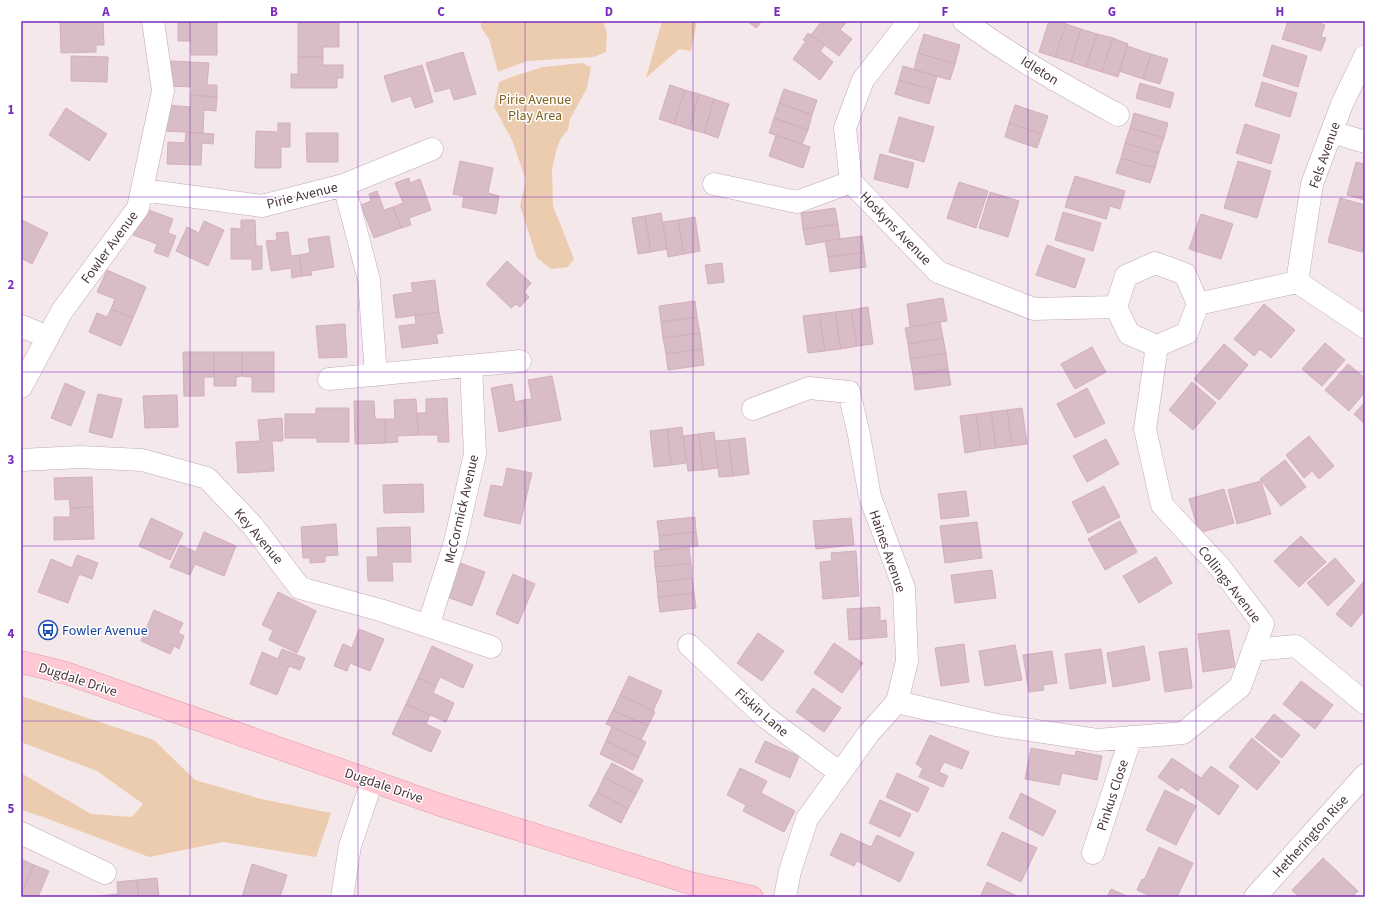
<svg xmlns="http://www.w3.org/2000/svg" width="1386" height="918" viewBox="0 0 1386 918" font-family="'Source Sans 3',sans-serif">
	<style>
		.green { fill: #ecccae }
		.building { fill: #d8bcc6; stroke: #d3afbc }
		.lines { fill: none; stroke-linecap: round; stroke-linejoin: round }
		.street-casing { stroke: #c1aab1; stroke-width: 23 }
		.secondary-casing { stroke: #e19aaa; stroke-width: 23 }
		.street { stroke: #fff; stroke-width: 22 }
		.secondary { stroke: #ffc8d3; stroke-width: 22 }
		.grid { fill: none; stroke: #7b2cbf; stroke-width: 1; stroke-opacity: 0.55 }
		.labels { text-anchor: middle; stroke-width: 3; stroke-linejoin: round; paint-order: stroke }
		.street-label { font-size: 14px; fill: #49363d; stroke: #fff }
		.park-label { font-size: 14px; fill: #806124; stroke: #fff }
		.transit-label { font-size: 14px; fill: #164399; stroke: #fff; text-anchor: start }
		.neatline { fill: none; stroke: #7b2cbf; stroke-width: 1.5 }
		.grid-label { font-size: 13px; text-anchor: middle; font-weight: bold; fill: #7b2cbf }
	</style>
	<rect width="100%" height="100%" fill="#f5e8eb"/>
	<path class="green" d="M 481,21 L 603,21 L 607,33 L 606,52 L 593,57 L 527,61 L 498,72 L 489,39 L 481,27 Z
		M 662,21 L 697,21 L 691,51 L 679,49 L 646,78 Z
		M 582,63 L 591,67 L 587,88 L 570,119 L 568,130 L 561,138 L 557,148 L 552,169 L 553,206 L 574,259 L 568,267 L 551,269 L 537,258 L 520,206 L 526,180 L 512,140 L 494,107 L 499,82 L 514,76 L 543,67 Z
		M 21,696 L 154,740 L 195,780 L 261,799 L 331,813 L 316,857 L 223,842 L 149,857 L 43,817 L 21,810 L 21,773 L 91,814 L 132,817 L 143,804 L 97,771 L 21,742 Z"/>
	<path class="building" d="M 60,21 L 103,21 L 104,45 L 96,45 L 96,52 L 61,53 Z
		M 178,21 L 217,21 L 217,55 L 191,55 L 191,41 L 178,41 Z
		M 747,21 L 762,21 L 756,28 Z
		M 822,21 L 847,21 L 840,30 L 852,39 L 839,56 L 811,35 Z
		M 1049,21 L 1058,21 L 1066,24 L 1055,57 L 1039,52 Z
		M 1288,21 L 1313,21 L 1325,25 L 1321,37 L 1326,38 L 1321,51 L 1282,39 Z
		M 339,22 L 339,47 L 323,47 L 323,57 L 298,57 L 298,23 Z
		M 1066,24 L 1081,29 L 1071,62 L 1055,57 Z
		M 1081,29 L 1097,34 L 1086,67 L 1071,62 Z
		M 808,33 L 825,45 L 820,51 L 833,62 L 820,80 L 793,59 L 806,41 L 803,40 Z
		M 924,34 L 960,45 L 955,64 L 918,53 Z
		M 1097,34 L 1113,38 L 1102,72 L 1086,67 Z
		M 1113,38 L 1128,44 L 1118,77 L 1102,72 Z
		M 1272,45 L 1307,56 L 1298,87 L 1263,76 Z
		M 1127,46 L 1151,54 L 1143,79 L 1119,71 Z
		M 463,52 L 476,94 L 454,100 L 450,88 L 435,92 L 426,63 Z
		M 918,53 L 955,64 L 950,80 L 914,70 Z
		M 1151,54 L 1168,59 L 1160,84 L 1143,79 Z
		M 71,56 L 108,57 L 107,82 L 71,81 Z
		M 298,57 L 323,57 L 323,65 L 343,65 L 343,78 L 337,78 L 337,88 L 291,88 L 291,74 L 298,74 Z
		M 171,61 L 209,63 L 207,85 L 217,85 L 217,97 L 191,95 L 192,87 L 169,86 Z
		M 422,65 L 433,102 L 415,108 L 411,96 L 392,102 L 384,76 Z
		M 903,66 L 937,76 L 933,90 L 899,80 Z
		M 899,80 L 933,90 L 929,104 L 895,94 Z
		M 1262,82 L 1297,93 L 1290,117 L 1255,106 Z
		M 1140,83 L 1174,93 L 1170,108 L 1136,98 Z
		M 670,85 L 685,90 L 674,124 L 659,119 Z
		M 784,89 L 817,100 L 812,115 L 779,103 Z
		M 685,90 L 699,94 L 689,129 L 674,124 Z
		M 699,94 L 714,99 L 704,133 L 689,129 Z
		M 191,95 L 217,97 L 216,111 L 204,110 L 203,133 L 166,131 L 167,105 L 191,107 Z
		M 714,99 L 729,104 L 718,138 L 704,133 Z
		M 779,103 L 812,115 L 808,130 L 774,118 Z
		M 1015,105 L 1048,116 L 1042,134 L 1009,123 Z
		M 66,108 L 107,134 L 89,161 L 49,135 Z
		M 1134,113 L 1168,123 L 1164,138 L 1130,128 Z
		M 899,117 L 934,127 L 924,162 L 889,152 Z
		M 774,118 L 808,130 L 802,144 L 769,133 Z
		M 278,123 L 290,123 L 290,147 L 281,147 L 281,168 L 255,168 L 256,131 L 278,132 Z
		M 1009,123 L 1042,134 L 1037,148 L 1005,137 Z
		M 1245,124 L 1280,135 L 1271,164 L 1236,153 Z
		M 1130,128 L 1164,138 L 1159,153 L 1125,143 Z
		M 186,132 L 214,134 L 213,144 L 202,143 L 201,165 L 167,164 L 168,142 L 185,143 Z
		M 306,133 L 338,133 L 338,162 L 307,162 Z
		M 776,135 L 810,147 L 803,168 L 769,156 Z
		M 1125,143 L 1159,153 L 1155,168 L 1121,158 Z
		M 880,154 L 914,163 L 908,188 L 874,179 Z
		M 1121,158 L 1155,168 L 1150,183 L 1116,173 Z
		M 460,161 L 493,168 L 488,193 L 499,196 L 496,214 L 462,207 L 464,196 L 453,194 Z
		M 1238,161 L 1271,171 L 1257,218 L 1224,208 Z
		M 1356,162 L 1365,164 L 1365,200 L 1347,195 Z
		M 1075,176 L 1125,191 L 1120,209 L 1110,206 L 1106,219 L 1065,207 Z
		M 409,178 L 410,183 L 420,179 L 431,210 L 409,218 L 411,225 L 401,228 L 393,207 L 403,203 L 395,183 Z
		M 959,182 L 988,191 L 976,228 L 947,218 Z
		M 377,191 L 384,210 L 393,207 L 401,228 L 374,238 L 361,205 L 371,201 L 369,194 Z
		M 990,192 L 1019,201 L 1008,237 L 979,228 Z
		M 1340,198 L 1365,205 L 1365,241 L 1362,252 L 1328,242 Z
		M 141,207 L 173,219 L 168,233 L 176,236 L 168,257 L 154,252 L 157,244 L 131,234 Z
		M 835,208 L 838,224 L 803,229 L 801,213 Z
		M 1063,212 L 1101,223 L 1093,251 L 1055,240 Z
		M 661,213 L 667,249 L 651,252 L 645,216 Z
		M 1201,214 L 1233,224 L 1221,259 L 1189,249 Z
		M 645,216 L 651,252 L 638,254 L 632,218 Z
		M 695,217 L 700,251 L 684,254 L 678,220 Z
		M 22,220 L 48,233 L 32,264 L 21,258 Z
		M 241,220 L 255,220 L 256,246 L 262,246 L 262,269 L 252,270 L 252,259 L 231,259 L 231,228 L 241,229 Z
		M 678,220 L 684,254 L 668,257 L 663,222 Z
		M 204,221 L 224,230 L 208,266 L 176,251 L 187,227 L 199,233 Z
		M 838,224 L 840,239 L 806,245 L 803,229 Z
		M 288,232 L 291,256 L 299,255 L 302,276 L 292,278 L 291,268 L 271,271 L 266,241 L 277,240 L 276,233 Z
		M 329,236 L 334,267 L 311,271 L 312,275 L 302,276 L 299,255 L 310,253 L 308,239 Z
		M 862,236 L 864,252 L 828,257 L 825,241 Z
		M 1047,245 L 1085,259 L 1075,288 L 1036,275 Z
		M 864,252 L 866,267 L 830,272 L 828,257 Z
		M 507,261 L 531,283 L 524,292 L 529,297 L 520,307 L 516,304 L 511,308 L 486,284 Z
		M 722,263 L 724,282 L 708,284 L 705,265 Z
		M 107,270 L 146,287 L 133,318 L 111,309 L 115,299 L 97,292 Z
		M 435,280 L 439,312 L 396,318 L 393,295 L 413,292 L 411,283 Z
		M 943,298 L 947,321 L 910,327 L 907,304 Z
		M 695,301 L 697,317 L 661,322 L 659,306 Z
		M 1264,304 L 1295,330 L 1271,358 L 1260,349 L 1254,356 L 1234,339 Z
		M 868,307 L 873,344 L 857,346 L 851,310 Z
		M 111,309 L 133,318 L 121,346 L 89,332 L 97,313 L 107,317 Z
		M 851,310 L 857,346 L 841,349 L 835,312 Z
		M 439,312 L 443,333 L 436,334 L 438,343 L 402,348 L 399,326 L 416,324 L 415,316 Z
		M 835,312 L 841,349 L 825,351 L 819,314 Z
		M 819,314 L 825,351 L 808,353 L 803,316 Z
		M 697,317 L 700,333 L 663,338 L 661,322 Z
		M 940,322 L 943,338 L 908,344 L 905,328 Z
		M 345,324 L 347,357 L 319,358 L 316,326 Z
		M 700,333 L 702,349 L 666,354 L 663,338 Z
		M 943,338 L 946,353 L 910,359 L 908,344 Z
		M 1325,343 L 1345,360 L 1322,386 L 1302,369 Z
		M 1224,344 L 1248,365 L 1219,400 L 1194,379 Z
		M 1092,347 L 1106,372 L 1075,389 L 1061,364 Z
		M 702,349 L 704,365 L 668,370 L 666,354 Z
		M 183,352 L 214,352 L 214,377 L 204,377 L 204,396 L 184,396 Z
		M 214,352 L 242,352 L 242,376 L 236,377 L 236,386 L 214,386 Z
		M 242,352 L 274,352 L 274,392 L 252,392 L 252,377 L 242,376 Z
		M 946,353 L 948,369 L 913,375 L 910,359 Z
		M 1348,364 L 1365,378 L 1365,392 L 1349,411 L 1325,390 Z
		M 948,369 L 951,385 L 915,390 L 913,375 Z
		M 552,376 L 561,420 L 528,426 L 523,400 L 532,399 L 528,380 Z
		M 1192,382 L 1216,403 L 1193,430 L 1169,410 Z
		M 65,383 L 85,392 L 71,426 L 51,418 Z
		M 512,384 L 515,402 L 523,400 L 528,426 L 499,432 L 491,388 Z
		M 1087,388 L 1105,423 L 1075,438 L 1057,404 Z
		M 98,394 L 122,399 L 112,438 L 89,432 Z
		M 177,395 L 178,427 L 145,428 L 143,396 Z
		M 447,398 L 449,442 L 438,442 L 438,435 L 418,435 L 417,413 L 426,413 L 426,399 Z
		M 416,399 L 418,435 L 397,436 L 398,442 L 385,443 L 385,419 L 395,419 L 394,400 Z
		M 354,401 L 374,401 L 375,419 L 385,419 L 385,443 L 355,444 Z
		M 1365,402 L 1365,424 L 1354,414 Z
		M 316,408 L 349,408 L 349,442 L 317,442 L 317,438 L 285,438 L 285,414 L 316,414 Z
		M 1022,408 L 1027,444 L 1012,446 L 1007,410 Z
		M 1007,410 L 1012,446 L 996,448 L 991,412 Z
		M 991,412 L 996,448 L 981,450 L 976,414 Z
		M 976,414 L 981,450 L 965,453 L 960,416 Z
		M 282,418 L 283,441 L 272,441 L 274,471 L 238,473 L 236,442 L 260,441 L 258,420 Z
		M 682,427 L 686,463 L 671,465 L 667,429 Z
		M 667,429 L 671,465 L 654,467 L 650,431 Z
		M 714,432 L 718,468 L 703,470 L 699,434 Z
		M 699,434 L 703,470 L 688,471 L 683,436 Z
		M 1309,436 L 1334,466 L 1319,479 L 1312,471 L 1304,478 L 1286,455 Z
		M 745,438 L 749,474 L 733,476 L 729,440 Z
		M 1106,439 L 1119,464 L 1087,482 L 1073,456 Z
		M 729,440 L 733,476 L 719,477 L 715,441 Z
		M 1285,460 L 1306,487 L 1281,506 L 1260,479 Z
		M 507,468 L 532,473 L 520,524 L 484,516 L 491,485 L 503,487 Z
		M 92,477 L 93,507 L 70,508 L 69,499 L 55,500 L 54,478 Z
		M 1261,481 L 1271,514 L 1237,524 L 1228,490 Z
		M 423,484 L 424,512 L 384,513 L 383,485 Z
		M 1104,486 L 1120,517 L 1088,533 L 1072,502 Z
		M 1224,489 L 1234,523 L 1199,533 L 1189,499 Z
		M 966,491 L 969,516 L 941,519 L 938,494 Z
		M 93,507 L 94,539 L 54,540 L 54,517 L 70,517 L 70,508 Z
		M 695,517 L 696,532 L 659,536 L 657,521 Z
		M 151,518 L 183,533 L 170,560 L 139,546 Z
		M 851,518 L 854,545 L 816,549 L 813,521 Z
		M 1120,521 L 1137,552 L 1105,570 L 1088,539 Z
		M 977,522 L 982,558 L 945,563 L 940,526 Z
		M 336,524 L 338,555 L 325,556 L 325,562 L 310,563 L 310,558 L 303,558 L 301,527 Z
		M 410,527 L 411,562 L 392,562 L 393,581 L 368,581 L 367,557 L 378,557 L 377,528 Z
		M 204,532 L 236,546 L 224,576 L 195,564 L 190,575 L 170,567 L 180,545 L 196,552 Z
		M 696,532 L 698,546 L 660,550 L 659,536 Z
		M 1301,536 L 1326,562 L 1299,587 L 1274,561 Z
		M 689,547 L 691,563 L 655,567 L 654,551 Z
		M 856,551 L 859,596 L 823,599 L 820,562 L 832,561 L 831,553 Z
		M 77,555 L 98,563 L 92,579 L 79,574 L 68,603 L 38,592 L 51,559 L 72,568 Z
		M 1156,557 L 1172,583 L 1139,603 L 1123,576 Z
		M 1335,558 L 1355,581 L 1328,606 L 1307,583 Z
		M 460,563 L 485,572 L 472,606 L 447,597 Z
		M 691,563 L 692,578 L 657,582 L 655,567 Z
		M 992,570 L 996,598 L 955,603 L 951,575 Z
		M 513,574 L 535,584 L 518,624 L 496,614 Z
		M 692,578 L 694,593 L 658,597 L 657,582 Z
		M 1365,580 L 1365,610 L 1351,627 L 1336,614 Z
		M 278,592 L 316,611 L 297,653 L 269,640 L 273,630 L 262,625 Z
		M 694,593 L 696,608 L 660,612 L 658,597 Z
		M 880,607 L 880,621 L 886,620 L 887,637 L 849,640 L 847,609 Z
		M 154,610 L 183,623 L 178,633 L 184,636 L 179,649 L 174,646 L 170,654 L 141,641 Z
		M 359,629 L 384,639 L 370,671 L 350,663 L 347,671 L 334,666 L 343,644 L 352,648 Z
		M 1229,630 L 1235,667 L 1203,672 L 1198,634 Z
		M 758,633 L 784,651 L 762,681 L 737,663 Z
		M 834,643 L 863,663 L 842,693 L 814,673 Z
		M 964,644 L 969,682 L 941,686 L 935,648 Z
		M 1015,645 L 1022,680 L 985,686 L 979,651 Z
		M 432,646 L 473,665 L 463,688 L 440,677 L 436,686 L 418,678 Z
		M 1144,646 L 1150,680 L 1113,687 L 1107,653 Z
		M 1187,648 L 1192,688 L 1165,692 L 1159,652 Z
		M 282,649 L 305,658 L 300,670 L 289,666 L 277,695 L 250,684 L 262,652 L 278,659 Z
		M 1101,649 L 1106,683 L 1070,689 L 1065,654 Z
		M 1052,651 L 1057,683 L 1043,685 L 1044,690 L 1029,692 L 1023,655 Z
		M 629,676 L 662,691 L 653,711 L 620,695 Z
		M 418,678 L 436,686 L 433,693 L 454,703 L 446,722 L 406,704 Z
		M 1301,681 L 1333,705 L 1315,729 L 1283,704 Z
		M 813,688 L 841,708 L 824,732 L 796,712 Z
		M 620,695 L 655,712 L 648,726 L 613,710 Z
		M 406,704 L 430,715 L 426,724 L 441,731 L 431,752 L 392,734 Z
		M 613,710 L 648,726 L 641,740 L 606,724 Z
		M 1274,714 L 1300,735 L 1282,758 L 1255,737 Z
		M 612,727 L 646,742 L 639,757 L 606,741 Z
		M 930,735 L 969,752 L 962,769 L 944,762 L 939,772 L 948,776 L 943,787 L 919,777 L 923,768 L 916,764 Z
		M 1252,738 L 1280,762 L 1257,790 L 1229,767 Z
		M 606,741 L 639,757 L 633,770 L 600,754 Z
		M 765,741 L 799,756 L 790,778 L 755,762 Z
		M 1031,748 L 1075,756 L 1076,751 L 1102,756 L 1097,780 L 1062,773 L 1059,785 L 1025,779 Z
		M 1172,758 L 1201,778 L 1211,766 L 1239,786 L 1219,815 L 1181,787 L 1178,791 L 1158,777 Z
		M 612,763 L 643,780 L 636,794 L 604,777 Z
		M 740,768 L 767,781 L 761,793 L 795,811 L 784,832 L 743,811 L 746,805 L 727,795 Z
		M 897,773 L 929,788 L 918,812 L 886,797 Z
		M 604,777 L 636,794 L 628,809 L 597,792 Z
		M 1165,790 L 1196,806 L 1176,845 L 1146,830 Z
		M 597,792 L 628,809 L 621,823 L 589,806 Z
		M 1021,793 L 1056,811 L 1043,836 L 1009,818 Z
		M 880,800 L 911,814 L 900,837 L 869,823 Z
		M 1002,832 L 1037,848 L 1021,882 L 987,865 Z
		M 841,833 L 871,847 L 877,835 L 914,853 L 900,882 L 857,861 L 854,866 L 830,855 Z
		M 1159,847 L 1193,863 L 1177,897 L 1172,895 L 1171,897 L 1152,897 L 1137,890 L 1142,879 L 1144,880 Z
		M 1323,858 L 1358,891 L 1352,897 L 1299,897 L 1292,890 Z
		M 21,859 L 34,865 L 21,894 Z
		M 252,864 L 287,875 L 280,897 L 242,897 Z
		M 34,865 L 49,871 L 38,897 L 26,897 L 21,894 Z
		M 157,878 L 159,897 L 138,897 L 137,880 Z
		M 137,880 L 138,897 L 118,897 L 117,882 Z
		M 987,882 L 1019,897 L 980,897 Z
		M 1111,889 L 1129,897 L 1107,897 Z
		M 118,894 L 118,897 L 98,897 L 98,896 Z"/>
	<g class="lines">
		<defs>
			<path id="street" d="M 909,21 L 863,80 L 845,128 L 851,182 L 938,272 L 1034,309 L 1116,307
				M 964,21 C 1013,57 1065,86 1118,115
				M 1332,132 L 1365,142
				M 714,184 L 797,202 L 851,182
				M 344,185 L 369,280 L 376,375
				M 142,190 L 262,206 L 344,185 L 432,149
				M 1155,263 L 1185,274 L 1198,304 L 1187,333 L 1157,346 L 1129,334 L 1116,307 L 1126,276 Z
				M 1297,282 L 1312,184 L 1342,104 L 1365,56
				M 1198,304 L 1297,282 L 1365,327
				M 21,326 L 48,337
				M 329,379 L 520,361
				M 21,387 L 62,311 L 138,208 L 163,91 L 153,21
				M 753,409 L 809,388 L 849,392 L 859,435 L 870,497 L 904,588 L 907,661 L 897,702 L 869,733 L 807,819 L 790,871 L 785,897
				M 21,460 L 80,457 L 142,460 L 207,478 L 252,525 L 300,588 L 380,610 L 491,647
				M 428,626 L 455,542 L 475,454 L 471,366
				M 689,645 L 764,716 L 840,773
				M 1253,650 L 1296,646 L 1365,703
				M 897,702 L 996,725 L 1097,740 L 1183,733 L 1240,687 L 1263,624 L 1219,566 L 1162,505 L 1145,429 L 1157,346
				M 21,833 L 105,873
				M 1093,853 L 1131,737
				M 342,897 L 350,846 L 372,781
				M 1255,897 L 1365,775"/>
			<path id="secondary" d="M 21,662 L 66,673 L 440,805 L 690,883 L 752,897"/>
		</defs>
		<use href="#street" class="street-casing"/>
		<use href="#secondary" class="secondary-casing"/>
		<use href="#street" class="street"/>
		<use href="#secondary" class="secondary"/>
	</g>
	<path class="grid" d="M 190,21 L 190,897M 358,21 L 358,897M 525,21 L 525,897M 693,21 L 693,897M 861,21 L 861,897M 1028,21 L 1028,897M 1196,21 L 1196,897M 21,197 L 1365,197M 21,372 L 1365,372M 21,546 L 1365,546M 21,721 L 1365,721"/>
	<defs>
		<symbol id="bus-ring" viewBox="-11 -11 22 22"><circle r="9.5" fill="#fff" stroke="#1a4fb4" stroke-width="1.5"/><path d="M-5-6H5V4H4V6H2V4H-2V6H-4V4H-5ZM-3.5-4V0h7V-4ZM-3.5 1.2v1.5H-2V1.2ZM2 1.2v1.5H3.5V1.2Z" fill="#1a4fb4"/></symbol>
	</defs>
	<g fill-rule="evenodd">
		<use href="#bus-ring" x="37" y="619" width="22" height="22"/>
	</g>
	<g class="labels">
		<g class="street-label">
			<text transform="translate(1040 70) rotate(32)" y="5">Idleton</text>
			<text transform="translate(1324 155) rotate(-71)" y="5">Fels Avenue</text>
			<text transform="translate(302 195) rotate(-14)" y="5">Pirie Avenue</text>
			<text transform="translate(896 228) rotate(46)" y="5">Hoskyns Avenue</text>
			<text transform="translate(109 247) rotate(-54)" y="5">Fowler Avenue</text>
			<text transform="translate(461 509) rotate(-77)" y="5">McCormick Avenue</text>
			<text transform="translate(259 536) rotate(50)" y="5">Key Avenue</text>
			<text transform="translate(888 551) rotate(71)" y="5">Haines Avenue</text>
			<text transform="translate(1230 584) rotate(52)" y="5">Collings Avenue</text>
			<text transform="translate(78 679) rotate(18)" y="5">Dugdale Drive</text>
			<text transform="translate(762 712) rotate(41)" y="5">Fiskin Lane</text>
			<text transform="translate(384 785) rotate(19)" y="5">Dugdale Drive</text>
			<text transform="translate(1112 795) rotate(-72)" y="5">Pinkus Close</text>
			<text transform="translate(1310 836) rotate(-48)" y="5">Hetherington Rise</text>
		</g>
		<g class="park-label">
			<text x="535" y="104">Pirie Avenue<tspan x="535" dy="16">Play Area</tspan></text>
		</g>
		<g class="transit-label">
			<text x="62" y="635">Fowler Avenue</text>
		</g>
	</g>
	<rect width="1386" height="918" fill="none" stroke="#ffffff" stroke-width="44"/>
	<rect x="22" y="22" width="1342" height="874" class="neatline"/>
	<g class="grid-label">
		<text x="106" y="16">A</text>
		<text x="274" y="16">B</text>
		<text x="441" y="16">C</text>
		<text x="609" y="16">D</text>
		<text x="777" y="16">E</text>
		<text x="945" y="16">F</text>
		<text x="1112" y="16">G</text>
		<text x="1280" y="16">H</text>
		<text x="11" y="114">1</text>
		<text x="11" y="289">2</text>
		<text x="11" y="464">3</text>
		<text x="11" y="638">4</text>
		<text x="11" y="813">5</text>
	</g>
</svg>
